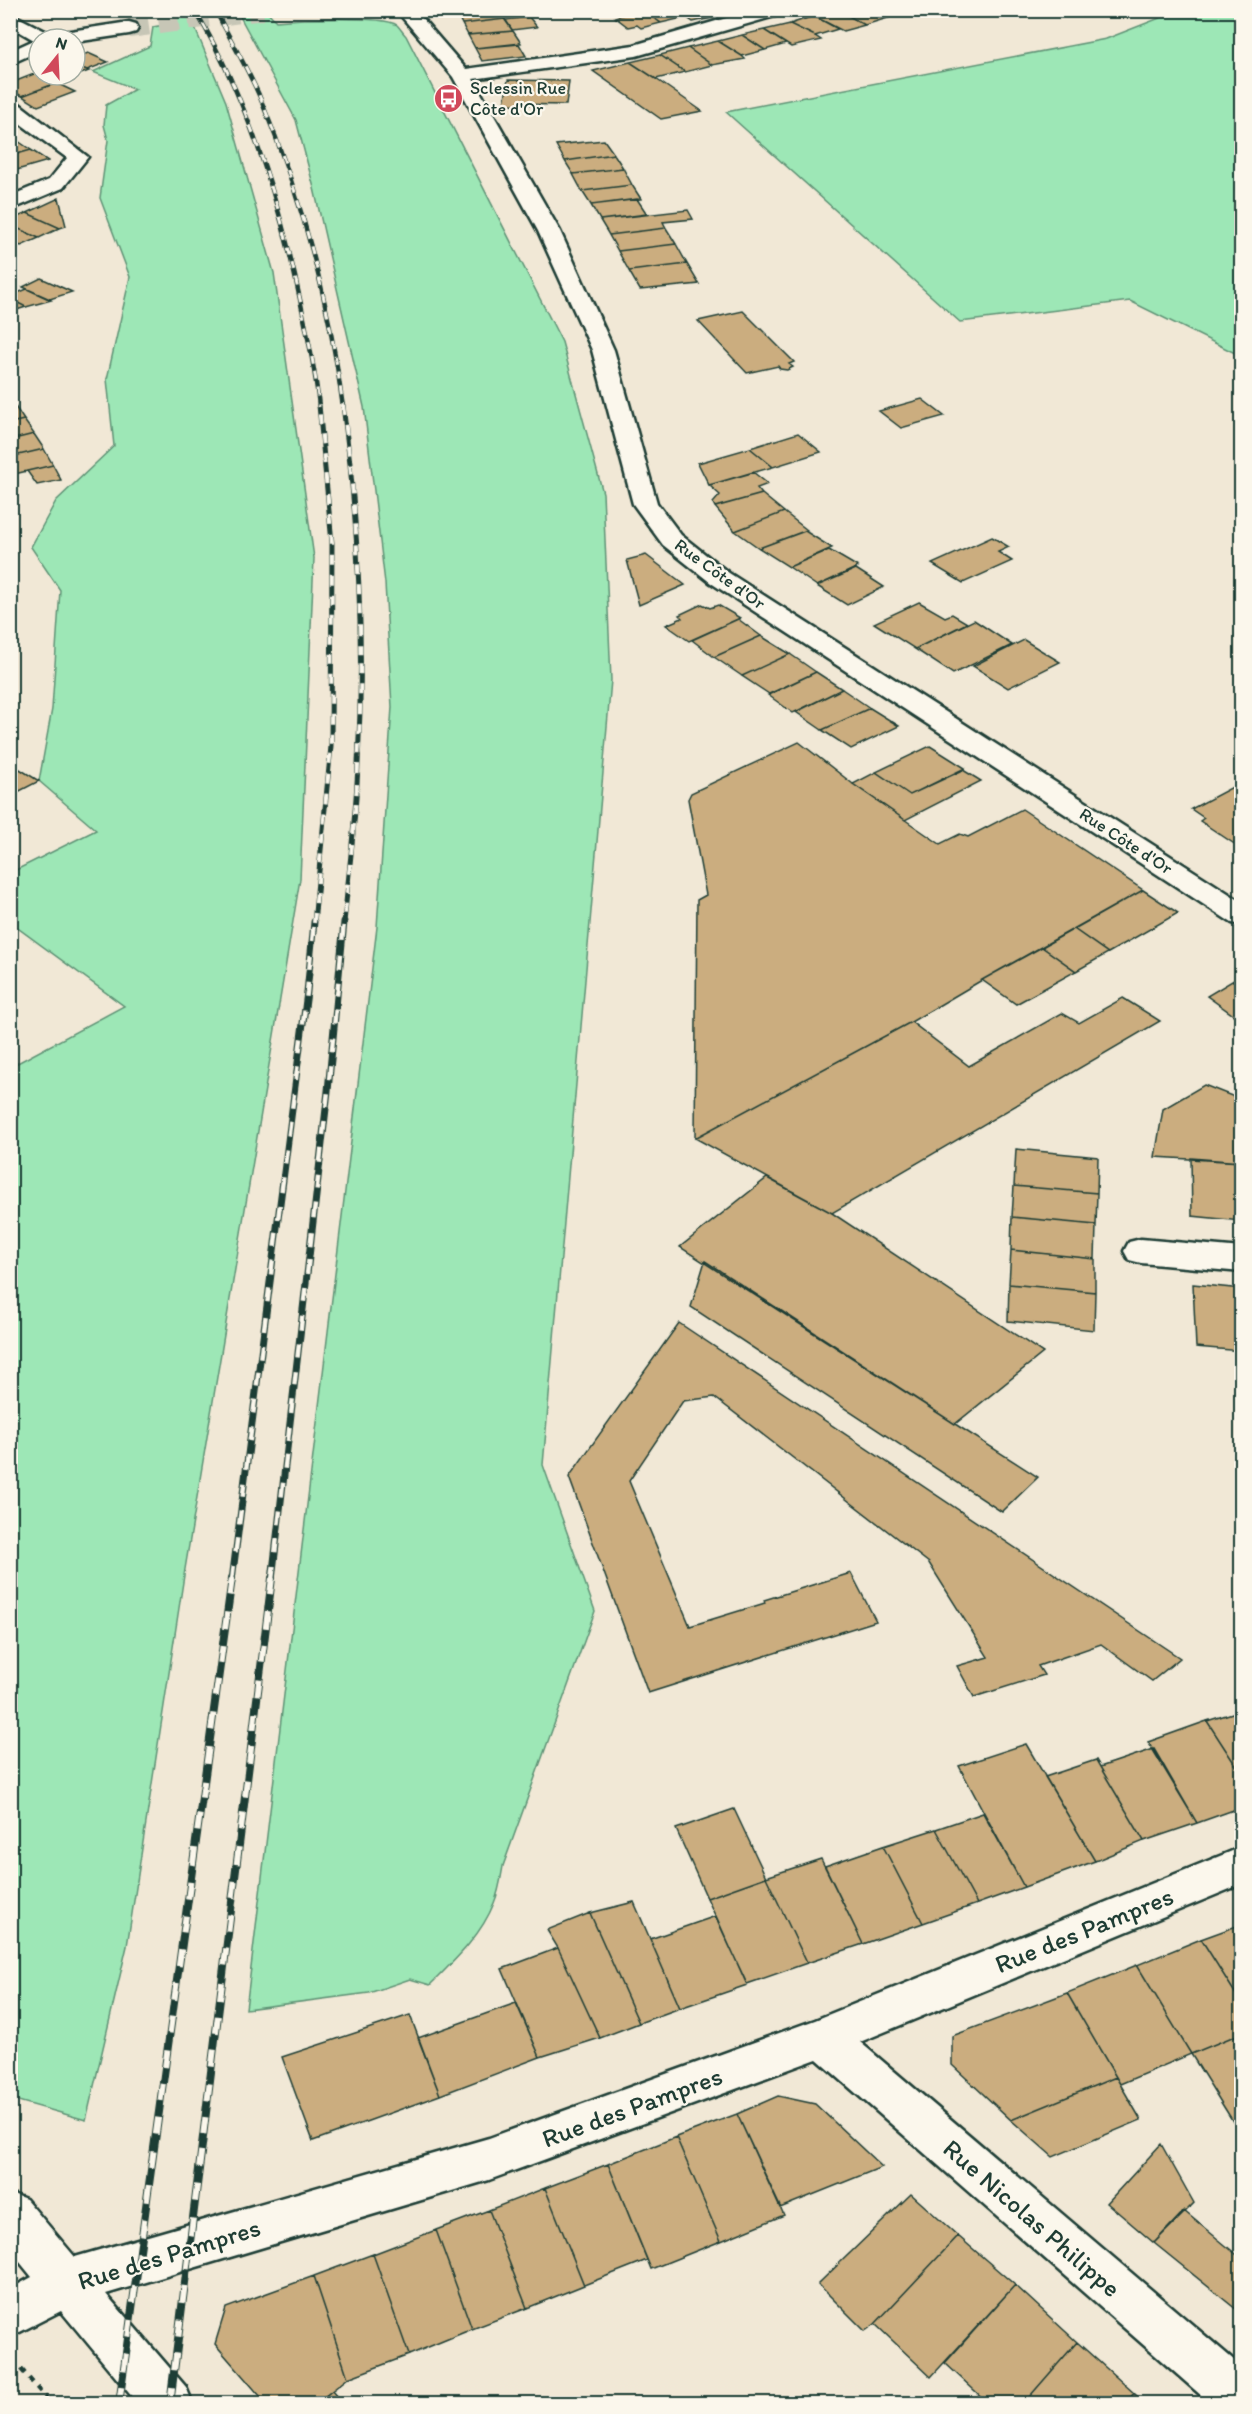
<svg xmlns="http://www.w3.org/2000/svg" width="1252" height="2414" viewBox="0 0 1252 2414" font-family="Itim,sans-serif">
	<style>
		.green { fill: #9de7b6; stroke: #5e9275; stroke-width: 1.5 }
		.building { fill: #cbad7f; stroke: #1f3d34; stroke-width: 1.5 }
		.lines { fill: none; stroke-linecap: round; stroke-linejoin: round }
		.minor-tunnel { stroke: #c7c6b6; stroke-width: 20; stroke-dasharray: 20 10; stroke-linecap: butt }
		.minor-casing { stroke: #1f3d34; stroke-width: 5 }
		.path { stroke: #1f3d34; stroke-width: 4.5; stroke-dasharray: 6 6; stroke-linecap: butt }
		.minor { fill: #fbf7ec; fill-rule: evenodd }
		.rail-far3-casing { stroke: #1f3d34; stroke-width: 4.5 }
		.rail-far2-casing { stroke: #1f3d34; stroke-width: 5 }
		.rail-far1-casing { stroke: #1f3d34; stroke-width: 7 }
		.rail-casing { stroke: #1f3d34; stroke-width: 8 }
		.rail-far3 { stroke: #fbf7ec; stroke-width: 3; stroke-dasharray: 8; stroke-linecap: butt }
		.rail-far2 { stroke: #fbf7ec; stroke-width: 4; stroke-dasharray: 10; stroke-linecap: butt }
		.rail-far1 { stroke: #fbf7ec; stroke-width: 4.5; stroke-dasharray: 14; stroke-linecap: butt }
		.rail { stroke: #fbf7ec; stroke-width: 6; stroke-dasharray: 17; stroke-linecap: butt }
		.labels { text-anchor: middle; stroke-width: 4.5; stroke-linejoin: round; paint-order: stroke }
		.far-poi-label { font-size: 18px; fill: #1f3d34; stroke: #fbf7ec; text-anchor: start }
		.far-street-label { font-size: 18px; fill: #1f3d34; stroke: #fbf7ec }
		.near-street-label { font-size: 26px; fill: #1f3d34; stroke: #fbf7ec }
	</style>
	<rect width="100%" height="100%" fill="#f1e8d6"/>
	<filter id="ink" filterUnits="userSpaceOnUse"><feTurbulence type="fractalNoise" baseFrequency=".0167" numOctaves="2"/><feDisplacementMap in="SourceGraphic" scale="12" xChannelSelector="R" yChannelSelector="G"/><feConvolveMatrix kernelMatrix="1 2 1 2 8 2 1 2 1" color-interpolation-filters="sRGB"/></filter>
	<g filter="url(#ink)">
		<path class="green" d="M 1180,10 L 1241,11 L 1241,356 L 1130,301 L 960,322 L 726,112 L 1106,39 Z
			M 156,11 L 185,11 L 192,21 L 226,102 L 274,273 L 314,558 L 300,879 L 185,1569 L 127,1946 L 86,2120 L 11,2099 L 10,1067 L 124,1006 L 11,923 L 10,873 L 96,830 L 39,781 L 52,709 L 60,590 L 31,547 L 56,501 L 114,446 L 107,379 L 130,277 L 100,198 L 108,140 L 104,125 L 106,105 L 135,89 L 93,72 L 150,46 L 153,27 L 170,24 Z
			M 237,11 L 267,11 L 276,21 C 295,19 382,15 397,25 C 400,28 403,33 406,36 L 562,342 L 603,493 L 611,680 L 543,1465 L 595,1611 L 503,1866 C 501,1878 499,1892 494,1903 C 481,1936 454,1961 430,1985 L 410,1979 L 369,1993 L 246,2009 L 377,927 L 392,707 L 385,583 L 364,407 L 314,188 L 296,120 Z"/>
		<path class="building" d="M 479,10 L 499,10 L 505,19 L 462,24 L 456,13 Z
			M 626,10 L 642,10 L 661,23 L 641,28 L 637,25 L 628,27 L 615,17 L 622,15 L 618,12 Z
			M 663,10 L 676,10 L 687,17 L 661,23 L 648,14 Z
			M 676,10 L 713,10 L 721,16 L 693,22 Z
			M 833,10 L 838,10 L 865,25 L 843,31 L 814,16 Z
			M 838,10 L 878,10 L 891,17 L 865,25 Z
			M 878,10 L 913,10 L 891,17 Z
			M 814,16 L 838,29 L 815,36 L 790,24 Z
			M 529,17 L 537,27 L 512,30 L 505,20 Z
			M 505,19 L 513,31 L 468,35 L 462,24 Z
			M 790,24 L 815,36 L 821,40 L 791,47 L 764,30 Z
			M 764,30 L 786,44 L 765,50 L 742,35 Z
			M 513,31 L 521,43 L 475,48 L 468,35 Z
			M 742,35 L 765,50 L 742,56 L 718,41 Z
			M 718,41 L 742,56 L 745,59 L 712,65 L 688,48 Z
			M 519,44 L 526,56 L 482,61 L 475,48 Z
			M 688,48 L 712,65 L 685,72 L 660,55 Z
			M 88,53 L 108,62 L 87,70 L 75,65 L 75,58 Z
			M 660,55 L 685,72 L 656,79 L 630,62 Z
			M 630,62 L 656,79 L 702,111 L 661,119 L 593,71 Z
			M 75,65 L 89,71 L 22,96 L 10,90 L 11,83 L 39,72 L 39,75 L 75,75 Z
			M 508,80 L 569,81 L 566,105 L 504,104 Z
			M 56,83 L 75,92 L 38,106 L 22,96 Z
			M 15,139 L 31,150 L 10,156 L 10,140 Z
			M 604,140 L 614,154 L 565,161 L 556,145 Z
			M 31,150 L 48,161 L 10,172 L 10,156 Z
			M 614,154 L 623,168 L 573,174 L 565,161 Z
			M 623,168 L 632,185 L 582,191 L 573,174 Z
			M 632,185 L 641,199 L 591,205 L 582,191 Z
			M 59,198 L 66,226 L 60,228 L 27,213 Z
			M 637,199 L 647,214 L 600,220 L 591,205 Z
			M 688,210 L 693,219 L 663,222 L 666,228 L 609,235 L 600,220 Z
			M 27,213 L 60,228 L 39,238 L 10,225 L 10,220 Z
			M 10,225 L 39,238 L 21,246 L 10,242 Z
			M 666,228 L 676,244 L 618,251 L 609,235 Z
			M 676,244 L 687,264 L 629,271 L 618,251 Z
			M 687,264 L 699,284 L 640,290 L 629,271 Z
			M 41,278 L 72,292 L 50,299 L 23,287 Z
			M 27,289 L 51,300 L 26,307 L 10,299 L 10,296 Z
			M 10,299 L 26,307 L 10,312 Z
			M 743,311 L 794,362 L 789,364 L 793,367 L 787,370 L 780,369 L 778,366 L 747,373 L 698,321 Z
			M 922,399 L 944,416 L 901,428 L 879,411 Z
			M 14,405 L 24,420 L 10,423 L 10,406 Z
			M 24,420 L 34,434 L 10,440 L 10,423 Z
			M 798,433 L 821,452 L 773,467 L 750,448 Z
			M 34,434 L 44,449 L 10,457 L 10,440 Z
			M 750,448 L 773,467 L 709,485 L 698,463 Z
			M 44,449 L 53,465 L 10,475 L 10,457 Z
			M 53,465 L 61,480 L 37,485 L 27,471 Z
			M 753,472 L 768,484 L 757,488 L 762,494 L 715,507 L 713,503 L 720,495 L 709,485 Z
			M 762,494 L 784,512 L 735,531 L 715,507 Z
			M 784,512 L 807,530 L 759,548 L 735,531 Z
			M 805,531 L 832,548 L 789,567 L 759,548 Z
			M 992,537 L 1009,547 L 998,552 L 1012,561 L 963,583 L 932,564 Z
			M 829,550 L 858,567 L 817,586 L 789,567 Z
			M 646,555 L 685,585 L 639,605 L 627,560 Z
			M 856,569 L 884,587 L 847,605 L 817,586 Z
			M 919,602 L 945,617 L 952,614 L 967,623 L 915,649 L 874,623 Z
			M 702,604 L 710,608 L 718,605 L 740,618 L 689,641 L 666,625 L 682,618 L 679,615 Z
			M 738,619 L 761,636 L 714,657 L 692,640 Z
			M 974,620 L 1012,645 L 953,674 L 915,649 Z
			M 761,636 L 790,654 L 742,676 L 714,657 Z
			M 1024,640 L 1060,662 L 1008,688 L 973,666 Z
			M 790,654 L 816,672 L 769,694 L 742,676 Z
			M 816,672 L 842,689 L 793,713 L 768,695 Z
			M 842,689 L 870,708 L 822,730 L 796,712 Z
			M 870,708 L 899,726 L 851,749 L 822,730 Z
			M 799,742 L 853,784 L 940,844 L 960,834 L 968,837 L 1022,809 L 1143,890 L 982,980 L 911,1022 L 695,1138 L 697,900 L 706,895 L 688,799 L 691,793 Z
			M 930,746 L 965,768 L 910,795 L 876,772 Z
			M 10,763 L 39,781 L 10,796 Z
			M 963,770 L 981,781 L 905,820 L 853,784 L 876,772 L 910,795 Z
			M 1242,782 L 1242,846 L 1239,847 L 1200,821 L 1204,818 L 1191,809 Z
			M 1143,890 L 1178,913 L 1108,953 L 1074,929 Z
			M 1074,929 L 1108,953 L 1076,971 L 1042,947 Z
			M 1042,947 L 1076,971 L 1016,1004 L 982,980 Z
			M 1242,975 L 1242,1017 L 1239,1019 L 1207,996 Z
			M 1123,998 L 1160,1021 L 832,1213 L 695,1138 L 911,1022 L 969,1066 L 1062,1013 L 1079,1023 Z
			M 1204,1085 L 1242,1100 L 1241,1162 L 1155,1157 L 1163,1109 Z
			M 1016,1149 L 1098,1157 L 1097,1193 L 1014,1186 Z
			M 1191,1158 L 1241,1162 L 1241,1221 L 1192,1216 Z
			M 767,1178 L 832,1213 L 1043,1353 L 955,1424 L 680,1247 Z
			M 1014,1186 L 1097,1193 L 1096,1225 L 1012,1217 Z
			M 1012,1217 L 1096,1225 L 1095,1259 L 1011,1250 Z
			M 1011,1250 L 1095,1259 L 1095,1292 L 1009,1284 Z
			M 705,1261 L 955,1424 L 1038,1477 L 1002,1512 L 691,1307 Z
			M 1009,1284 L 1095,1292 L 1094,1330 L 1008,1321 Z
			M 1193,1284 L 1242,1289 L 1242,1351 L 1196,1347 Z
			M 679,1323 L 1180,1658 L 1152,1681 L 1101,1644 L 1038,1666 L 1044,1675 L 974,1697 L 957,1666 L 988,1657 L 929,1563 L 714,1397 L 683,1401 L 629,1481 L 690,1626 L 765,1603 L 764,1600 L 851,1573 L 876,1621 L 648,1693 L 569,1477 Z
			M 1242,1710 L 1242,1775 L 1207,1721 Z
			M 1207,1721 L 1242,1775 L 1242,1807 L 1197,1823 L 1148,1742 Z
			M 1026,1744 L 1095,1861 L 1024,1887 L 959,1766 Z
			M 1154,1749 L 1197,1823 L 1144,1841 L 1100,1767 Z
			M 1096,1760 L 1144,1841 L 1095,1861 L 1045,1777 Z
			M 734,1809 L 766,1877 L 707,1898 L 676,1829 Z
			M 983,1813 L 1024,1887 L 977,1904 L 936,1829 Z
			M 936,1829 L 977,1904 L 923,1923 L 883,1846 Z
			M 883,1846 L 923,1923 L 863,1944 L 825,1866 Z
			M 821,1859 L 863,1944 L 807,1963 L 766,1877 Z
			M 766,1877 L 807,1963 L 747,1984 L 707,1898 Z
			M 634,1902 L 680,2008 L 639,2023 L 590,1913 Z
			M 590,1913 L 639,2023 L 600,2038 L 558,1948 L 547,1930 Z
			M 716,1916 L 747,1985 L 680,2008 L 650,1939 Z
			M 1242,1924 L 1242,2004 L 1201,1939 Z
			M 1201,1939 L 1242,2004 L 1242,2033 L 1191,2054 L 1137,1965 Z
			M 558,1948 L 600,2038 L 540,2057 L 502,1969 Z
			M 1137,1965 L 1191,2054 L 1120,2084 L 1067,1993 Z
			M 1067,1993 L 1116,2077 L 1011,2120 L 952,2065 L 952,2036 Z
			M 516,2003 L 540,2057 L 440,2095 L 418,2038 Z
			M 410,2015 L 440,2095 L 313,2141 L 282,2057 Z
			M 1242,2033 L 1242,2136 L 1191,2054 Z
			M 1116,2077 L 1141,2120 L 1053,2157 L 1011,2120 Z
			M 778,2096 L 815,2104 L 882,2167 L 780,2208 L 737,2114 Z
			M 737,2114 L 784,2215 L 721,2241 L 676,2137 Z
			M 676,2137 L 721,2241 L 651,2269 L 608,2164 Z
			M 1161,2144 L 1194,2203 L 1154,2243 L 1107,2203 Z
			M 608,2164 L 647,2260 L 584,2285 L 545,2188 Z
			M 545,2188 L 584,2285 L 527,2308 L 489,2210 Z
			M 911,2194 L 958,2236 L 875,2324 L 865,2331 L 818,2284 Z
			M 489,2210 L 527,2308 L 472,2329 L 436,2230 Z
			M 1184,2211 L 1242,2259 L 1242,2314 L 1154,2243 Z
			M 436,2230 L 472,2329 L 409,2355 L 373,2254 Z
			M 958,2236 L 1015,2285 L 931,2377 L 875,2324 Z
			M 373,2254 L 409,2355 L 348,2378 L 314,2276 Z
			M 314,2276 L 348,2378 L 315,2404 L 267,2404 L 215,2344 L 226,2308 Z
			M 1015,2285 L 1077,2342 L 1023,2404 L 989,2404 L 945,2363 Z
			M 1077,2342 L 1134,2393 L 1125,2404 L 1023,2404 Z
			M 332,2391 L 343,2404 L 315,2404 Z
			M 1134,2393 L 1145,2404 L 1125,2404 Z"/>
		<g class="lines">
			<path class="minor-tunnel" d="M 129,28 L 263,10"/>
			<defs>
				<path id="minor" d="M 396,10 L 415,10 L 466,69 L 634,45 L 754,10 L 785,10 L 782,14 L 636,56 L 473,79 L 560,231 L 614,350 L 657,503 L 681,535 L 729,573 L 1242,902 L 1242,925 L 1232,923 L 711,583 L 663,545 L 633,504 L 592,350 L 538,231 L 453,77 Z
					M 10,13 L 51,34 L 129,22 L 136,24 L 138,28 L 136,32 L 129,34 L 75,42 L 75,39 L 39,39 L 39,51 L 10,64 L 10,51 L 34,40 L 10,26 Z
					M 10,100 L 17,102 L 88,157 L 63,188 L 10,210 L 10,196 L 49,180 L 67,158 L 10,116 Z
					M 1141,1239 L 1242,1248 L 1242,1272 L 1141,1263 L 1129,1260 L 1124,1251 L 1129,1242 Z
					M 1242,1847 L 1242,1884 L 860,2042 L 1242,2367 L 1242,2404 L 1211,2404 L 817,2059 L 489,2180 L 106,2294 L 186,2387 L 193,2404 L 138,2404 L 61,2311 L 10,2337 L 10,2289 L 32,2277 L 10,2250 L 10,2193 L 26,2199 L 75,2257 L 489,2138 L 815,2020 Z"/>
			</defs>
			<use href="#minor" class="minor-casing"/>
			<path class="path" d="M 21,2369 L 51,2404"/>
			<use href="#minor" class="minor"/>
			<defs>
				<path id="rail-far3" d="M 195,10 C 248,100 280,202 301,304 C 308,338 316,372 319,407
					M 215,10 C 230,38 246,66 259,95 C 301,195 329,300 343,407"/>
				<path id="rail-far2" d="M 343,405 C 359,524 364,645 358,764 C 356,817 349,870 344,923
					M 314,923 L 331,746 L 332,543 L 319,405"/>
				<path id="rail-far1" d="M 232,1580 L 307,992 L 314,922
					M 272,1580 L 328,1091 L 344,922"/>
				<path id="rail" d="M 119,2404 L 232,1578
					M 170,2404 L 272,1578"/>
			</defs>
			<use href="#rail-far3" class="rail-far3-casing"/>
			<use href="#rail-far2" class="rail-far2-casing"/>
			<use href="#rail-far1" class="rail-far1-casing"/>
			<use href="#rail" class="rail-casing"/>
			<use href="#rail-far3" class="rail-far3"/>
			<use href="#rail-far2" class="rail-far2"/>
			<use href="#rail-far1" class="rail-far1"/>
			<use href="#rail" class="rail"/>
		</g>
	</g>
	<defs>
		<symbol id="bus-disc" viewBox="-11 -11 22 22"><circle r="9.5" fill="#d1495b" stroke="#fbf7ec"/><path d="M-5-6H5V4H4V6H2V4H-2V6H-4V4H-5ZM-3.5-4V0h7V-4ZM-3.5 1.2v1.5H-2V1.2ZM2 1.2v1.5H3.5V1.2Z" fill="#fff"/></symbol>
	</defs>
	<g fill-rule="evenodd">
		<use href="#bus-disc" x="432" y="82" width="33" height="33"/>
	</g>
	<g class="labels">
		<g class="far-poi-label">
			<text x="470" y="94">Sclessin Rue<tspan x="470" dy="21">Côte d'Or</tspan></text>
		</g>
		<g class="far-street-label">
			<text transform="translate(720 574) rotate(36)" y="6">Rue Côte d'Or</text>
			<text transform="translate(1126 841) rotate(33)" y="6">Rue Côte d'Or</text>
		</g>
		<g class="near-street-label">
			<text transform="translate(1084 1930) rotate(-22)" y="9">Rue des Pampres</text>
			<text transform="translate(632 2107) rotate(-20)" y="9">Rue des Pampres</text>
			<text transform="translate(1032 2218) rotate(41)" y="9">Rue Nicolas Philippe</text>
			<text transform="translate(169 2254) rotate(-17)" y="9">Rue des Pampres</text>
		</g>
	</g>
	<rect width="1252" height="2414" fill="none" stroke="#fbf7ec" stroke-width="36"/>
	<rect x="18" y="18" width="1216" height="2378" fill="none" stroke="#1f3d34" stroke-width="2" filter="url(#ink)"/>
	<g transform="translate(57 57) rotate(18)"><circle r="28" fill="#fbf7ec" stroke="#a3ada2" stroke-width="1.5"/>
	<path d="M0-4.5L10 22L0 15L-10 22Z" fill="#d1495b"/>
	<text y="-9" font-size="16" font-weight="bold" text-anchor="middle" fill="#1f3d34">N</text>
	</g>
</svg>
